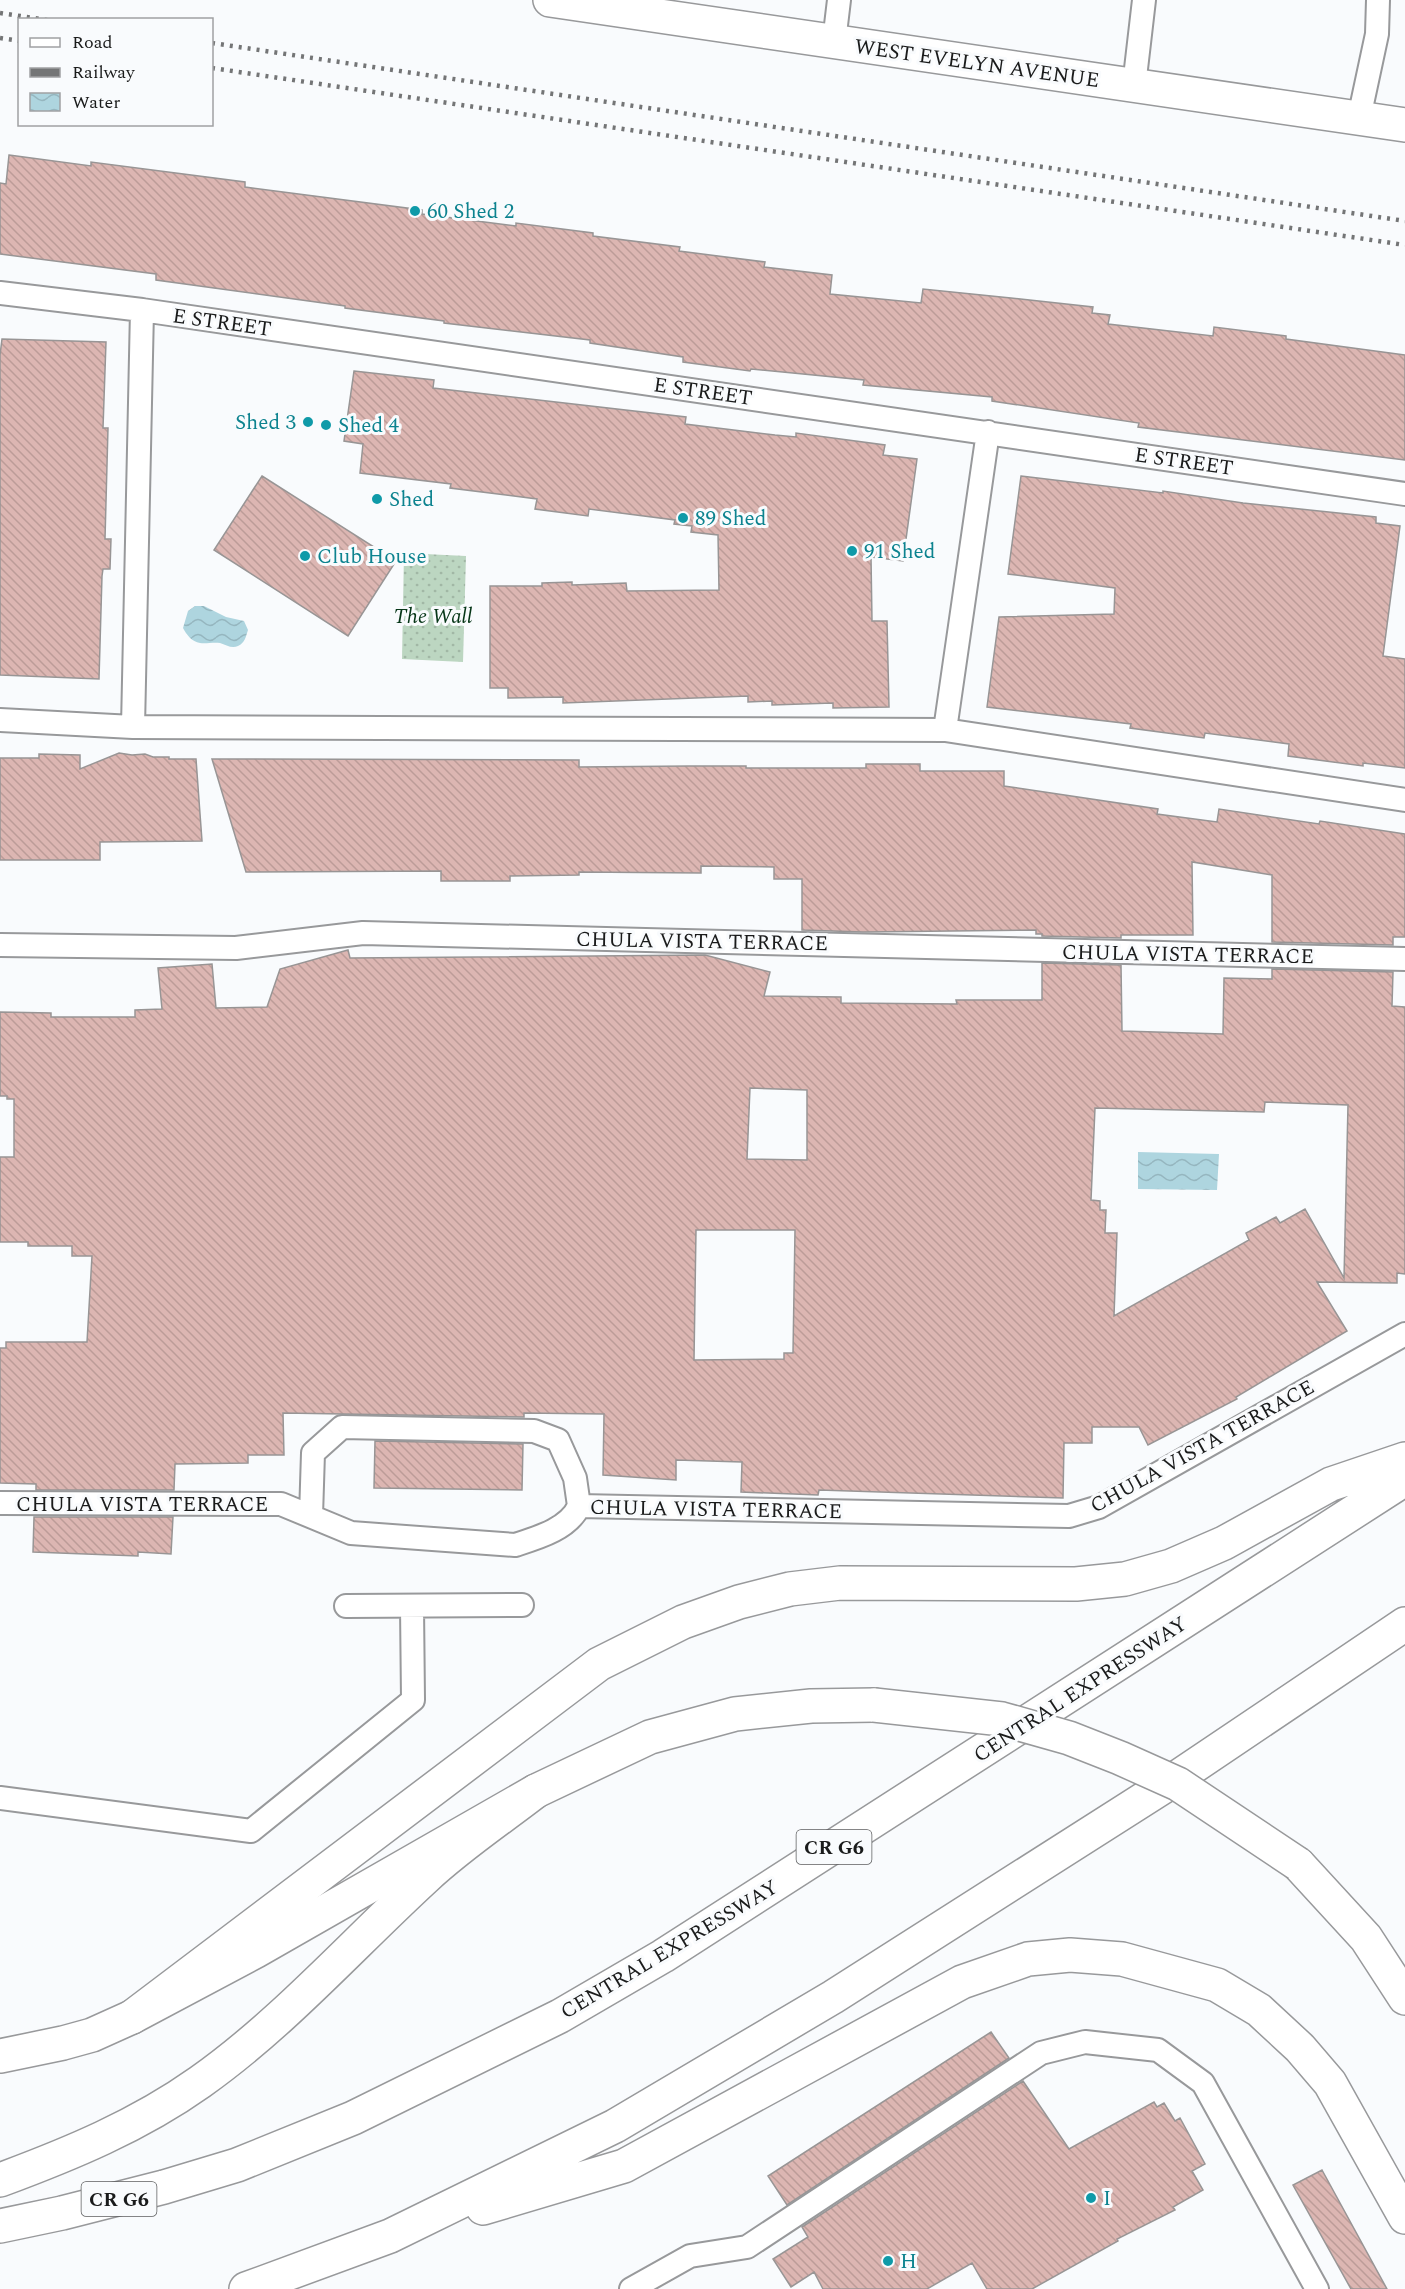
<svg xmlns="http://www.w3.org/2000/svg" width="1405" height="2289" viewBox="0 0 1405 2289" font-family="Spectral,serif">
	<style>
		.grass { fill: url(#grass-dots) }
		.water { fill: url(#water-waves) }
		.building { fill: url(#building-back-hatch); stroke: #989595; stroke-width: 1.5; fill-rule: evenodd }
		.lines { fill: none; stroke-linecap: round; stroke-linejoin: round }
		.service-casing { stroke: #98999b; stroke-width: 26 }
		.secondary-casing { stroke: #98999b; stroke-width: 36 }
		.trunk-casing { stroke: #98999b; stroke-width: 36 }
		.service { stroke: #fff; stroke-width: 22 }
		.secondary { stroke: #fff; stroke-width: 33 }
		.trunk { stroke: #fff; stroke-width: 33 }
		.rail { stroke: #747576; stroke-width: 4.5; stroke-dasharray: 3 6; stroke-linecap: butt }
		.secondary-bridge-casing { stroke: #98999b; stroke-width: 36; stroke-linecap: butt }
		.secondary-bridge { stroke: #fff; stroke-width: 33 }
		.culture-dot { fill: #0f9aa8; stroke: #f9fbfd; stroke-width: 2 }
		.labels { text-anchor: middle; stroke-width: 6; stroke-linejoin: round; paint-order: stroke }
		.shield { fill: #f9fbfd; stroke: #5d5e5f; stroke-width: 1.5 }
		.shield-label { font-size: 20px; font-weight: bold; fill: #1a1b1b }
		.street-label { font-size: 21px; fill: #1a1b1b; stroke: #f9fbfd }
		.culture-label { font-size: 21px; fill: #0d838f; stroke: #f9fbfd; text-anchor: start }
		.park-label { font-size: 21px; font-style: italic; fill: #063617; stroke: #f9fbfd }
	</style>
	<defs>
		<pattern id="grass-dots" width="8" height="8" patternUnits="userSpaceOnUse" patternTransform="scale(1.5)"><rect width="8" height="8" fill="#bcd6c1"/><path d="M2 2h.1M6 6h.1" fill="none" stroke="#a1b7a5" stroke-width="1.8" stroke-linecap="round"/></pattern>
		<pattern id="water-waves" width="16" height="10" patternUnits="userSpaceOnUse" patternTransform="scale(1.5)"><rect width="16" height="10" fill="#aed5df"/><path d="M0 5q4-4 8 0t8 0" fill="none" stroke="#95b6bf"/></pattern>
		<pattern id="building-back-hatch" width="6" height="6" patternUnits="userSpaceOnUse" patternTransform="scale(1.5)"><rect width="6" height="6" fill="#dcb6b2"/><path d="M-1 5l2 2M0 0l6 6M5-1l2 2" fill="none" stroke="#bc9c98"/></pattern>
	</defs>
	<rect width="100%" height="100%" fill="#f9fbfd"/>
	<path class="grass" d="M 404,553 L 466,556 L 463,662 L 402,659 Z"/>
	<path class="water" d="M 195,606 L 204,606 L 226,617 L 244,621 L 248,630 C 246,636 245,643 238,646 C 232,649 226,645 220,643 C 213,642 206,644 200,643 C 192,642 186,634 183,628 L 188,611 Z
		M 1138,1152 L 1219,1154 L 1217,1190 L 1138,1189 Z"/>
	<path class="building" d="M 9,155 L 91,166 L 91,162 L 245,182 L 245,187 L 422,210 L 422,214 L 516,226 L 516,223 L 593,233 L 593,236 L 680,247 L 679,251 L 765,262 L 764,267 L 832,275 L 830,294 L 921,303 L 923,289 L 1011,298 L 1093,307 L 1092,313 L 1110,315 L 1108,324 L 1213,336 L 1214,327 L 1286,336 L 1286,339 L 1405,355 L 1405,460 L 1138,427 L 1139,423 L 992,401 L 992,397 L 863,385 L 864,380 L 751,369 L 750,371 L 683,362 L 683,357 L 590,343 L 590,340 L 444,323 L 444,321 L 345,308 L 345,306 L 156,280 L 156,274 L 0,254 L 0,183 L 6,184 Z
		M 2,339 L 106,342 L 103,428 L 108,428 L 105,539 L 111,539 L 110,569 L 103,569 L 102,576 L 99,679 L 0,675 L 0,355 Z
		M 354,371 L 434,380 L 433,388 L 686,417 L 685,424 L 775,435 L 796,437 L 796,433 L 885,445 L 883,455 L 917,459 L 903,561 L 871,557 L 872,621 L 887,621 L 889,707 L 833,708 L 833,703 L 772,705 L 772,701 L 748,702 L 748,696 L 563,703 L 563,697 L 508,698 L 508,688 L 490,688 L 490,586 L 542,586 L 542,583 L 572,582 L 572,585 L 626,583 L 627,591 L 719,590 L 718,535 L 691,532 L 692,526 L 674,524 L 675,520 L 589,509 L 588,516 L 535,509 L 537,499 L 450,488 L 451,484 L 360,473 L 363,444 L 344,441 Z
		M 262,476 L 396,561 L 348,636 L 214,550 Z
		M 1021,476 L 1163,493 L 1163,491 L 1243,503 L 1376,517 L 1376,523 L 1400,526 L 1383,656 L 1405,659 L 1405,768 L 1363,763 L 1363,766 L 1288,756 L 1289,744 L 1205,733 L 1204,738 L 1130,728 L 1131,724 L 987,707 L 999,617 L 1114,614 L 1115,588 L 1008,574 Z
		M 119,753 L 132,755 L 145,754 L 153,757 L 169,757 L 169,759 L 196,759 L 202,841 L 100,842 L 100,860 L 0,860 L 0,758 L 39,758 L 39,754 L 80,755 L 80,769 Z
		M 212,759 L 579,760 L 579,767 L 689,766 L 746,766 L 746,768 L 866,768 L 866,764 L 920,764 L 920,771 L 1004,771 L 1004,786 L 1158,809 L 1157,814 L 1217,822 L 1219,809 L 1319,824 L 1320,821 L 1405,834 L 1405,937 L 1393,937 L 1393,945 L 1272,942 L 1272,875 L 1192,862 L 1193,935 L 1121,935 L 1121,938 L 1042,936 L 1042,934 L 1036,934 L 1036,930 L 863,932 L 802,930 L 802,879 L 774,879 L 774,867 L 701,866 L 701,873 L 579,872 L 579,875 L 510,876 L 510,881 L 441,881 L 441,871 L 246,872 Z
		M 348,950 L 350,958 L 705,955 L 770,972 L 764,996 L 841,997 L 841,1003 L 957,1004 L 956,1000 L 1042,1000 L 1042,963 L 1121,965 L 1122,1031 L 1190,1033 L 1223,1034 L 1224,978 L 1272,979 L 1272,969 L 1393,972 L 1392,1006 L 1405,1007 L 1405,1274 L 1397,1273 L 1397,1283 L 1317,1282 L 1347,1331 L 1236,1397 L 1237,1399 L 1148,1445 L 1139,1427 L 1092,1427 L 1092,1443 L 1064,1443 L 1063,1498 L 819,1490 L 818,1495 L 741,1492 L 742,1462 L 676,1460 L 676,1480 L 603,1475 L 604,1414 L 524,1413 L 524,1417 L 283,1413 L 284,1455 L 248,1455 L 248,1463 L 175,1464 L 174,1490 L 36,1490 L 36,1484 L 0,1483 L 0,1348 L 6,1348 L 6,1342 L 87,1342 L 92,1256 L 72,1256 L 72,1246 L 28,1246 L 28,1242 L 0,1242 L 0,1157 L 14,1157 L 14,1099 L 7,1099 L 7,1096 L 0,1096 L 0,1012 L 51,1013 L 51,1017 L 135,1017 L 135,1010 L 162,1009 L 158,968 L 212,964 L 216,1008 L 267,1007 L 280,969 ZM 750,1088 L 807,1090 L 807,1160 L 747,1159 ZM 1265,1102 L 1348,1105 L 1344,1278 L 1305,1209 L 1280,1223 L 1276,1217 L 1246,1233 L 1249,1240 L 1114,1316 L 1117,1233 L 1105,1233 L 1106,1210 L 1100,1210 L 1100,1201 L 1091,1200 L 1095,1108 L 1264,1112 ZM 696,1230 L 795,1230 L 793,1353 L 784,1353 L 784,1359 L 694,1360 Z
		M 375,1441 L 523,1444 L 522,1490 L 374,1488 Z
		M 34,1517 L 173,1517 L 171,1554 L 138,1552 L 138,1556 L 33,1552 Z
		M 991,2032 L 1009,2058 L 787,2205 L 768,2176 Z
		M 1023,2081 L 1069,2149 L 1154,2102 L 1157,2107 L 1164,2103 L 1175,2121 L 1180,2118 L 1205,2164 L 1192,2171 L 1203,2190 L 1173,2207 L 1175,2210 L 1117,2239 L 1118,2241 L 1032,2289 L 987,2289 L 972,2263 L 927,2289 L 823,2289 L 814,2272 L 791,2287 L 773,2259 L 808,2237 L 802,2227 Z
		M 1322,2170 L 1387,2289 L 1351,2289 L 1293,2185 Z"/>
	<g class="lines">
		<defs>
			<path id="service" d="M 834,42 L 839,0
				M 1134,86 L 1144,0
				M 1359,118 L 1377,34 L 1378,0
				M 0,293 L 142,310 L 1405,494
				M 0,720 L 133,727 L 945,730 L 1405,800
				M 133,727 L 142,310
				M 945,730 L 988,432
				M 0,945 L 236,948 L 363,933 L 1405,959
				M 0,1503 L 281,1504 L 351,1533 L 515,1545 C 537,1538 569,1529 579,1506 L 1069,1516 L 1099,1507 L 1405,1334
				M 311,1516 L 313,1453 L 342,1427 L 534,1431 L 558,1440 L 575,1478 L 579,1506
				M 346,1606 L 522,1605
				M 0,1798 L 251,1831 L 413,1700 L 412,1607
				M 631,2289 L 690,2256 L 747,2247 L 1041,2053 L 1085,2042 L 1158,2050 L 1203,2083 L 1317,2289"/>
			<path id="secondary" d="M 550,0 L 1405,125
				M 1298,1864 L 1366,1938 L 1405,1998
				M 0,2056 L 63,2043 L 92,2035 L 132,2017 L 256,1951 L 536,1791 L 650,1737 L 735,1714 L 811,1706 L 874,1705"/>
			<path id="trunk" d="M 132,2017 L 599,1664 L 683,1622 L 739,1602 L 790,1589 L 840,1583 L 1076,1584 L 1125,1579 L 1171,1566 L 1224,1543 L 1331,1484 L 1405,1459
				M 0,2180 C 70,2154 138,2126 200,2082 C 282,2024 351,1946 425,1878 C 459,1846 500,1819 536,1791
				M 483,2208 L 624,2166 L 962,1982 L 1028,1959 L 1070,1955 L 1122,1959 L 1217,1985 L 1259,2010 L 1300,2048 L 1330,2083 L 1405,2217
				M 0,2226 L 62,2213 L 164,2187 L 237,2165 L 353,2118 L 560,2016 L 663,1956 L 1405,1479
				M 246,2289 L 390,2236 L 615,2126 L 833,1997 L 1169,1783 L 1405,1624"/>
		</defs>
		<use href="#service" class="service-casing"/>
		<use href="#secondary" class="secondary-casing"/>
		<use href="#trunk" class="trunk-casing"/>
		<use href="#service" class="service"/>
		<use href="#secondary" class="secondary"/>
		<use href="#trunk" class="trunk"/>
		<path class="rail" d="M 0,13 L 47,20
			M 0,38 L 20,41
			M 212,43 L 1405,221
			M 212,68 L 1405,245"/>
		<defs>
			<path id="secondary-bridge" d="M 874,1705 L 1002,1719 L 1069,1738 L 1120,1758 L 1178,1784 L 1298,1864"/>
		</defs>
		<use href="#secondary-bridge" class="secondary-bridge-casing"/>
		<use href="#secondary-bridge" class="secondary-bridge"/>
	</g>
	<g class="culture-dot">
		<circle cx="415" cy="211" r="6"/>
		<circle cx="308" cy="422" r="6"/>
		<circle cx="326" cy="425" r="6"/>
		<circle cx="377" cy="499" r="6"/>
		<circle cx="683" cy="518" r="6"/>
		<circle cx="852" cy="551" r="6"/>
		<circle cx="305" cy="556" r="6"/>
		<circle cx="1091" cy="2198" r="6"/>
		<circle cx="888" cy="2261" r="6"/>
	</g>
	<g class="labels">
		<g class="shield">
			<rect x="796.5" y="1830" width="75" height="34" rx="4.5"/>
			<rect x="81.5" y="2182" width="75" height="34" rx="4.5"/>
		</g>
		<g class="shield-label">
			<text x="834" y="1854">CR G6</text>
			<text x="119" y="2206">CR G6</text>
		</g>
		<g class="street-label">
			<text transform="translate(977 63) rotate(8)" y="7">WEST EVELYN AVENUE</text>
			<text transform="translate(222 322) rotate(8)" y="7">E STREET</text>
			<text transform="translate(703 391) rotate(8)" y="7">E STREET</text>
			<text transform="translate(1184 461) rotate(8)" y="7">E STREET</text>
			<text transform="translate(702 941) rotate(1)" y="7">CHULA VISTA TERRACE</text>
			<text transform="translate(1188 954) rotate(1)" y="7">CHULA VISTA TERRACE</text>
			<text transform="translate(1202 1446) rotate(-29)" y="7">CHULA VISTA TERRACE</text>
			<text x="142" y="1511">CHULA VISTA TERRACE</text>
			<text transform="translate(716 1509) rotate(1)" y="7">CHULA VISTA TERRACE</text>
			<text transform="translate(1080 1689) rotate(-33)" y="7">CENTRAL EXPRESSWAY</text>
			<text transform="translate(669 1949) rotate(-31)" y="7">CENTRAL EXPRESSWAY</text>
		</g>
		<g class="culture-label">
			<text x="427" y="218">60 Shed 2</text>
			<text x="296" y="429" text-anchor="end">Shed 3</text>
			<text x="338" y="432">Shed 4</text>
			<text x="389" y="506">Shed</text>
			<text x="695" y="525">89 Shed</text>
			<text x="864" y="558">91 Shed</text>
			<text x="317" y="563">Club House</text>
			<text x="1103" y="2205">I</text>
			<text x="900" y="2268">H</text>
		</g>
		<g class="park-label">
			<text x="433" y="623">The Wall</text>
		</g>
	</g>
	<rect x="18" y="18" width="195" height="108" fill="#f9fbfd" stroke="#a0a1a3" stroke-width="1.5"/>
	<rect x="30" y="38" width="30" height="9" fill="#ffffff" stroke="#a0a1a3" stroke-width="1.5"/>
	<text x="72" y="48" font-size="18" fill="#1a1b1b">Road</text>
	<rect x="30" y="68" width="30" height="9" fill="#747576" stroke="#a0a1a3" stroke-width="1.5"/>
	<text x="72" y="78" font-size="18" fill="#1a1b1b">Railway</text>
	<rect x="30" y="93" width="30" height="18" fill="url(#water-waves)" stroke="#a0a1a3" stroke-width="1.5"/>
	<text x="72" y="108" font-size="18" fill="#1a1b1b">Water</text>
</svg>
